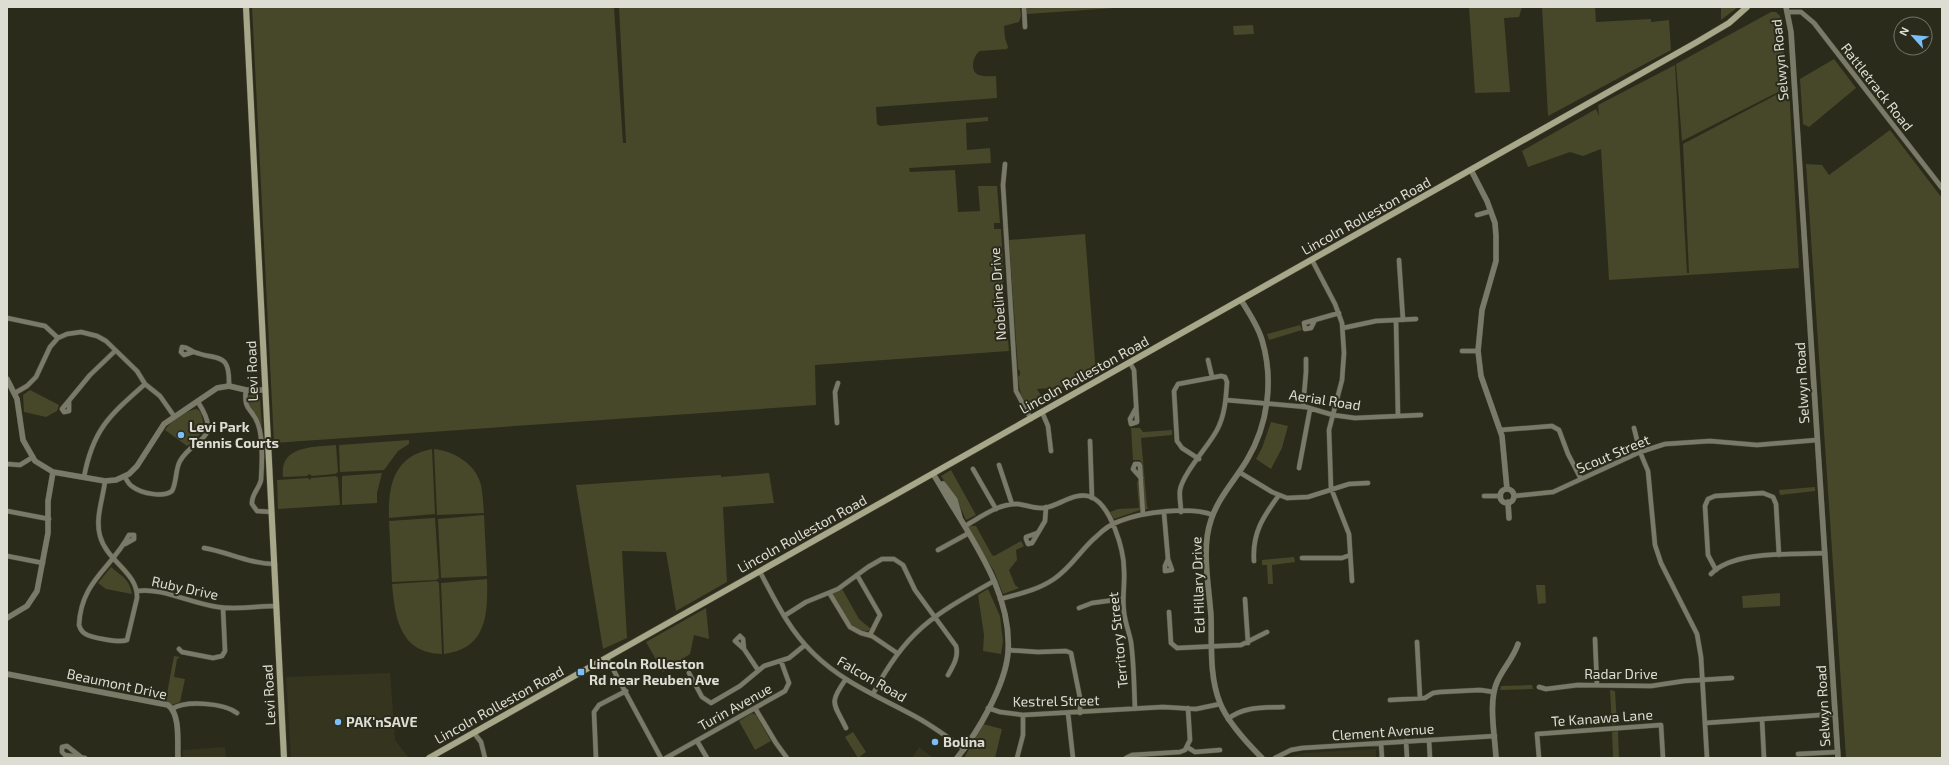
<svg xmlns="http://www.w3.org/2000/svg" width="1949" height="765" viewBox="0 0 1949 765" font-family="'Exo 2',sans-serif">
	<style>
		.built { fill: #34341f }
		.green { fill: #474729 }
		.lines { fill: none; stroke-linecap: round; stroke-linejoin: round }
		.minor-casing { stroke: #474738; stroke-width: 5.5 }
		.tertiary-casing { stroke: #474738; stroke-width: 6 }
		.secondary-casing { stroke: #474738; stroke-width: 7 }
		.minor { stroke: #797a67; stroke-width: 4.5 }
		.tertiary { stroke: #797a67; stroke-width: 5.5 }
		.secondary { stroke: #a7a78a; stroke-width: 6 }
		.poi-dot { fill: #7bbef8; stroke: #2a2b1b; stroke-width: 1.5 }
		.labels { text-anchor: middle; stroke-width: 4; stroke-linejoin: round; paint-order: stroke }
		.street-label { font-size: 14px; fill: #ddddd3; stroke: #2a2b1b }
		.poi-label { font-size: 14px; font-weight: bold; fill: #ddddd3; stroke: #2a2b1b; text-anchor: start }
	</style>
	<rect width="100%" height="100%" fill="#2a2b1b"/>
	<path class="built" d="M 390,673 L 395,740 L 409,758 L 291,758 L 286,677 Z
		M 225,747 L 226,758 L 183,758 L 183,750 Z
		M 919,747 L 933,758 L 912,758 Z
		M 1376,749 L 1376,758 L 1286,758 L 1304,753 Z"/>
	<path class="green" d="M 252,7 L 614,7 L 623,143 L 626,143 L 619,7 L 1020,7 L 1021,16 L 1019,22 L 1004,26 L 1005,38 L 1008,47 L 1007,49 L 980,51 C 973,55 969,72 979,75 C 984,77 991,76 996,76 L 997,98 L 876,107 L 877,124 L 880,126 L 988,117 L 988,121 L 966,123 L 967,150 L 990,148 L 991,163 L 909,168 L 910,172 L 955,170 L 958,212 L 980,211 L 978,186 L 997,186 L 1000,223 L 994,223 L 994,229 L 1001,229 L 1004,280 L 1003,282 L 1008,333 L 1006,335 L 1008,339 L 1009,351 L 815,365 L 816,405 L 274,443 Z
		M 1027,7 L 1129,7 L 1027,14 Z
		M 1469,7 L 1522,7 L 1519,17 L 1504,18 L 1510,92 L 1475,93 Z
		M 1542,7 L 1595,7 L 1596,22 L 1651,19 L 1651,22 L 1669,20 L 1671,50 L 1548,116 Z
		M 1721,7 L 1738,7 L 1721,20 Z
		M 1771,12 L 1776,12 L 1780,16 L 1787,85 L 1784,89 L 1682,141 L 1676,64 Z
		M 1253,25 L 1254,34 L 1234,35 L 1233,26 Z
		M 1834,59 L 1856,88 L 1809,127 L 1803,124 L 1800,79 Z
		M 1675,65 L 1687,273 L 1689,273 L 1683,144 L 1789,88 L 1799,268 L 1609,280 L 1601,149 L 1583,156 L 1570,152 L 1528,167 L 1522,151 L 1596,109 L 1599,116 L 1598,105 Z
		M 1890,130 L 1942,198 L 1942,758 L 1846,758 L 1806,164 L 1822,165 L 1829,175 Z
		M 1085,234 L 1096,374 L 1071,387 L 1037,389 L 1045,402 L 1033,409 C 1021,405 1019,387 1018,377 L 1020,375 L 1020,371 L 1018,369 L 1009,240 Z
		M 1300,325 L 1302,330 L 1269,340 L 1267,334 Z
		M 30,390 L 59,405 L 57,411 L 46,417 L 24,412 L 23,395 Z
		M 250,395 L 258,395 L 260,398 L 262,427 C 257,414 249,411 247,396 Z
		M 197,409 C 200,411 201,413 202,417 C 206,431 198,439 187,446 L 165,430 C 170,422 187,410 197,409 Z
		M 1271,422 L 1288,426 L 1282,448 L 1271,469 L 1256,459 L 1262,448 Z
		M 1131,428 L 1140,428 L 1143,432 L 1172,430 L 1172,435 L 1141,438 L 1147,506 L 1148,509 L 1145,509 L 1142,463 L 1140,460 L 1133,460 Z
		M 409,440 L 409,444 L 398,451 L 384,470 L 340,472 L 339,445 Z
		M 336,445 L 338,472 L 335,474 L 312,476 L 309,474 L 307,476 L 283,477 C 279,445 315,447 336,445 Z
		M 432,449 L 435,514 L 389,518 C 388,485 394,456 432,449 Z
		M 434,449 C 454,451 476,464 481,485 C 483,494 483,504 484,513 L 437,515 Z
		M 951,470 L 976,515 L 966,520 L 955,496 L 941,476 Z
		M 382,473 L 377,493 L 377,503 L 342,505 L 342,476 Z
		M 769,473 L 774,503 L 723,507 L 727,582 L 676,611 L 666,552 L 622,551 L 627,638 L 603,649 L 576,485 L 721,475 L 721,477 Z
		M 336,476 L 338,478 L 340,505 L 278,509 L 277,480 L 308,478 L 310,480 L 311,478 Z
		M 1139,481 L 1140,510 L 1114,519 L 1110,512 L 1118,509 L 1139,508 L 1137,482 Z
		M 1815,487 L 1815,491 L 1780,495 L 1779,490 Z
		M 484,515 L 487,576 L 441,578 L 438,519 Z
		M 433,518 L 435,518 L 439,578 L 436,580 L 392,582 L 389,521 Z
		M 965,526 L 976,526 L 992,555 L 994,556 L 1021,541 L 1024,546 L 1016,550 L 1017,560 L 1009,570 L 1015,585 L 1019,588 L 1003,594 L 994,571 Z
		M 1294,557 L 1295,562 L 1272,565 L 1273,584 L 1268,584 L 1267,565 L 1262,565 L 1262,560 Z
		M 111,567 C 121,576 130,579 132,594 L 106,589 L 98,583 Z
		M 487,579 C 488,614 487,649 444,654 L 441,583 Z
		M 437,581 L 439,583 L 442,654 C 400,653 395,618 392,584 Z
		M 1536,585 L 1545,585 L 1546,603 L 1538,604 Z
		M 841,587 L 859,619 L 871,629 L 868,631 C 850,631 837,608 832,592 Z
		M 988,589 L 1000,616 L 1003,641 L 1001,654 L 983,651 L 984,635 L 978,595 Z
		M 1780,593 L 1780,606 L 1743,608 L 1742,596 Z
		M 706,608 L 709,639 L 694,635 L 690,654 L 663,672 L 646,642 Z
		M 174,656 L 180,657 L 177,659 L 174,677 L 185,679 L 180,702 L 172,705 L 165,702 L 166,699 Z
		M 1532,685 L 1533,689 L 1500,690 L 1501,686 Z
		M 1610,690 L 1615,691 L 1617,724 L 1612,725 Z
		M 752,713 L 756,715 L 771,741 L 755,750 L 739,721 Z
		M 983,724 L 1002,729 L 995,758 L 964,758 Z
		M 1618,731 L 1619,758 L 1613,758 L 1612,732 Z
		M 853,732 L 866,752 L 858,758 L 845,737 Z"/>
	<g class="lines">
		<defs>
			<path id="minor" d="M 1024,7 L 1025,27
				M 1788,12 L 1801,12 L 1814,23 L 1942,188
				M 1005,164 L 1003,185 L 1016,391 L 1031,419
				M 1477,215 L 1491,211
				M 1312,260 L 1335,304 L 1342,323 L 1344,353 L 1342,380 L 1329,430 L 1331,488 L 1349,534 L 1352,581
				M 1399,260 L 1403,320
				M 7,318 L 45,326 L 58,338
				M 1315,320 L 1311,328 L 1305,329 L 1304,323 L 1339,313
				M 1396,320 L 1398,416
				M 1343,328 L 1376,321 L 1416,319
				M 1462,351 L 1478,351
				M 193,352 L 184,355 L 181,352 L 182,347 C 188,347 189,350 194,352 C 218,361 230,351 229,386
				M 1208,360 L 1212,377
				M 1130,363 L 1134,370 L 1137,420 L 1137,422 L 1131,424 L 1130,419 L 1136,408
				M 246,390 C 243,412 253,408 258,424 C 263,437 262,465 261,480 C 259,489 251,495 252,504 L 257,511 L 272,512
				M 15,393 L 27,386 L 36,377 L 50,347 L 58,338 L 67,334 L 81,332 L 97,336 L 106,341 L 137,371 L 145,384 L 160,396 L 174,416
				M 1226,400 L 1306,407 L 1333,415 L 1355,418 L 1421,415
				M 69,401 L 69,411 L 64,412 L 62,409 L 90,375 L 115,351
				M 1303,407 L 1306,372 L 1306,359
				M 1042,412 L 1048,426 L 1051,451
				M 837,423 L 835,392 L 838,383
				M 1634,428 L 1640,452 L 1648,471 L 1655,545 L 1661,563 L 1697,634 L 1701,657 L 1707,758
				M 1500,430 L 1552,426 L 1559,430 L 1568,454 L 1581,479
				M 1090,441 L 1092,498
				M 7,464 L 20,465 L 33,457
				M 999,465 L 1012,504
				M 1299,468 L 1310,409
				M 973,469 L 996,509
				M 1239,472 L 1272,492 L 1287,498 L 1308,497 L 1349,484 L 1368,483
				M 84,477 C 93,429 110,415 145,384
				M 125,477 C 127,481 129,485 133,487 C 141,493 163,498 172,491 C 177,482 175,470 180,461 C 195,436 223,441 198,402
				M 1141,478 L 1133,469 L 1135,464 L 1139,464 L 1140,466 L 1143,514
				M 105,481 C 103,499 95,518 100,536 C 107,562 138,572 137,598 L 127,640 C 121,643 90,638 84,633 C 81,631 80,628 79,625 C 81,581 111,569 129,535 L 134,535 L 134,539 L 125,544
				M 1484,496 L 1501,496
				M 1514,496 L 1553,492 L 1640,452 L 1665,444 L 1710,441 L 1757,445 L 1817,440
				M 7,511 L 49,519
				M 1181,512 C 1181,505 1179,497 1180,490 C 1183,473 1208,447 1217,430 C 1225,415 1226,398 1227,382 L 1225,377 L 1221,376 L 1178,384 L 1174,391 L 1177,441 L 1182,448 L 1199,459
				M 1164,513 L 1168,559 L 1172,570 L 1165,571 L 1165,566 L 1168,559
				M 965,526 C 981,517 999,503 1018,504 C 1027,505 1035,509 1045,508 C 1060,505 1076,491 1091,497 C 1111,505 1124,550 1124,570 C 1125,584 1122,598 1124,612 C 1125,622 1129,632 1131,642 C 1134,664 1134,686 1135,709
				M 1037,533 L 1026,537 L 1026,539 L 1028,544 L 1032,543 L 1045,521 L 1046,507
				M 204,548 C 228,552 250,564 275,564
				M 938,550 L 969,533
				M 7,556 L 43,563
				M 1302,558 L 1342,558 L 1350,555
				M 1254,561 C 1252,533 1263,517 1279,495
				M 1716,570 L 1708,555 L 1705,506 L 1708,499 L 1715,496 L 1763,493 L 1773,497 L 1776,504 L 1779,555
				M 760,572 C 775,600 789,630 813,653 C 843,683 882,698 918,718 C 934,727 949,738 964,749
				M 1711,574 C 1734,550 1793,555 1825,553
				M 857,575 L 880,615 L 870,635
				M 137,591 C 161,587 192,604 218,607 C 237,610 257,606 276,606
				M 830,594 L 850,627 L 861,633 L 872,636 L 897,653
				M 1000,599 C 1019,594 1038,590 1054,579 C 1072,567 1081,549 1097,536 C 1103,530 1111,524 1120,521 C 1143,512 1190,506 1213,515
				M 1245,599 L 1248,643
				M 1079,608 L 1092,603 L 1122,599
				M 1169,612 L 1171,643 L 1177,648 L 1241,645 L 1267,632
				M 784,616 L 806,602 L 838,589 L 868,567 L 882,559 L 894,559 L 903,565 L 915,590 L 956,646 C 959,657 953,666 948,675
				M 1595,639 L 1597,685
				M 1417,642 L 1420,698
				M 179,649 L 182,652 L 213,658 L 222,656 L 225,651 L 223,608
				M 744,649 L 743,639 L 740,636 L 735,641 L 744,649 L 758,670
				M 1008,650 L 1038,652 L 1066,651 L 1071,653 L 1080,698 L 1080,713
				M 607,658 L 661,758
				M 689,673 L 702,697 L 711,703 L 740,686 L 764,666 L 789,658 L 805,645
				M 846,679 C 828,704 834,703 846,728
				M 1539,687 L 1546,689 L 1578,685 L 1651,686 L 1684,681 L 1732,678
				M 873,694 C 906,630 934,615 994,581
				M 1390,700 L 1425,698 L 1433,693 L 1440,692 L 1480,690 L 1494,692
				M 755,708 L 776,743 L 787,758
				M 988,708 L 1000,712 L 1023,715 L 1163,707 L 1196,709 L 1220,704
				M 172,709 C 186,700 224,703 237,713
				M 1068,713 L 1073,758
				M 1228,719 C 1244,706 1264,708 1283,707
				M 1762,719 L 1764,758
				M 1705,723 L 1835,714
				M 474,733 L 481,742 L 485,758
				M 1429,740 L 1430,758
				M 697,741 L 707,758
				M 1406,741 L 1407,758
				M 1381,743 L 1382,758
				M 1187,747 L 1195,752 L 1220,750
				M 1798,754 L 1838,752
				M 81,757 L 67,746 L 62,747 L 62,752 L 65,755 L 85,758
				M 596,758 L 594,712 L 599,705 L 626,691
				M 666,758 L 785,691 L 789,683 L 781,661
				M 1017,758 L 1023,735 L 1023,715
				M 1126,758 L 1132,755 L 1180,752 L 1185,750 L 1190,740 L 1188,708
				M 1275,758 L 1291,750 L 1302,748 L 1495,736
				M 1539,758 L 1537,734 L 1661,725 L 1663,758"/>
			<path id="tertiary" d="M 1786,7 L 1791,32 L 1838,758
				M 1471,170 L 1487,201 L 1495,223 L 1496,236 L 1496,261 L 1482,310 L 1478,351 L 1481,376 L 1502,436 L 1507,489
				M 1241,300 C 1249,313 1258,326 1262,340 C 1274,380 1268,425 1247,460 C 1235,480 1218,498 1211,520 C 1201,549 1209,585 1211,616 C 1212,644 1209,676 1220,703 C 1228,723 1247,743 1262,758
				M 7,379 L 17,399 L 23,440 L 35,461 L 53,472 L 105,481 L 116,480 L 129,474 L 137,466 L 164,424 L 217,388 L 229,386 L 246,390 L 265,390
				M 933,474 C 941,486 947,498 955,510 C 981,553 1012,600 1008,653 C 1005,686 978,732 957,758
				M 943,484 L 955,500 L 960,518
				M1500 496a7 7 0 1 1 14 0a7 7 0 1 1-14 0Z
				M 1508,502 L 1509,518
				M 7,618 L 27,606 L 37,591 L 48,533 L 48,501 L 53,472
				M 7,674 L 168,705 C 181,715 177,743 178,758
				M 1496,758 C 1495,736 1488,702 1497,682 C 1503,668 1513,659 1518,644"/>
			<path id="secondary" d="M 246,7 L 284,758
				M 429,758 L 1697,42 L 1729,23 L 1747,7"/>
		</defs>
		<use href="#minor" class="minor-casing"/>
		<use href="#tertiary" class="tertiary-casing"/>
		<use href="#secondary" class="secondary-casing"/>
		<use href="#minor" class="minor"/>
		<use href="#tertiary" class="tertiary"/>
		<use href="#secondary" class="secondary"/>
	</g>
	<g class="poi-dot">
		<circle cx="181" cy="435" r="4"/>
		<rect x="577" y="668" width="8" height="8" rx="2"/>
		<circle cx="338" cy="722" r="4"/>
		<circle cx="935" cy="742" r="4"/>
	</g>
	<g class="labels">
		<g class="street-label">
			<text transform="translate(1780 60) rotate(-95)" y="5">Selwyn Road</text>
			<text transform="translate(1877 87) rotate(52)" y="5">Rattletrack Road</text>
			<text transform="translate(1366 216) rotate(-29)" y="5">Lincoln Rolleston Road</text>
			<text transform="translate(998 294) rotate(-94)" y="5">Nobeline Drive</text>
			<text transform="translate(252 371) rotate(-92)" y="5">Levi Road</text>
			<text transform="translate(1084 375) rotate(-29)" y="5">Lincoln Rolleston Road</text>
			<text transform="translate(1802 383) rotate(-93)" y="5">Selwyn Road</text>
			<text transform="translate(1325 400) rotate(9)" y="5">Aerial Road</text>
			<text transform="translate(1613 454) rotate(-23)" y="5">Scout Street</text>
			<text transform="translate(802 534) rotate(-29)" y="5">Lincoln Rolleston Road</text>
			<text transform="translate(1198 585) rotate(-92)" y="5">Ed Hillary Drive</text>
			<text transform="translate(185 588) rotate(12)" y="5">Ruby Drive</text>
			<text transform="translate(1118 640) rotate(-96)" y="5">Territory Street</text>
			<text x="1621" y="679">Radar Drive</text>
			<text transform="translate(872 679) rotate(30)" y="5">Falcon Road</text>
			<text transform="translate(117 684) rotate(12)" y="5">Beaumont Drive</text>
			<text transform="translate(269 695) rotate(-93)" y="5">Levi Road</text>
			<text transform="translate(1056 701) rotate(-1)" y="5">Kestrel Street</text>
			<text transform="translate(499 705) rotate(-29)" y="5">Lincoln Rolleston Road</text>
			<text transform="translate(1823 706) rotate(-93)" y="5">Selwyn Road</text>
			<text transform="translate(735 707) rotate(-29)" y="5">Turin Avenue</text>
			<text transform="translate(1602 718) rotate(-4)" y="5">Te Kanawa Lane</text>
			<text transform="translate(1383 732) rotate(-4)" y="5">Clement Avenue</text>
		</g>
		<g class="poi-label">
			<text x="189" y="432">Levi Park<tspan x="189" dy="16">Tennis Courts</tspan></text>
			<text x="589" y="669">Lincoln Rolleston<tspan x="589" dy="16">Rd near Reuben Ave</tspan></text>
			<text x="346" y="727">PAK'nSAVE</text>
			<text x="943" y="747">Bolina</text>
		</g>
	</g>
	<rect width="1949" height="765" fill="none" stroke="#ddddd3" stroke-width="16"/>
	<g transform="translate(1913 36) rotate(297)"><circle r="19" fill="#2a2b1b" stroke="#727265"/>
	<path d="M0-3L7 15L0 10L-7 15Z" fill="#7bbef8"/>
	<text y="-6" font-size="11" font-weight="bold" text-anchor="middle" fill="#ddddd3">N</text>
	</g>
</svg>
